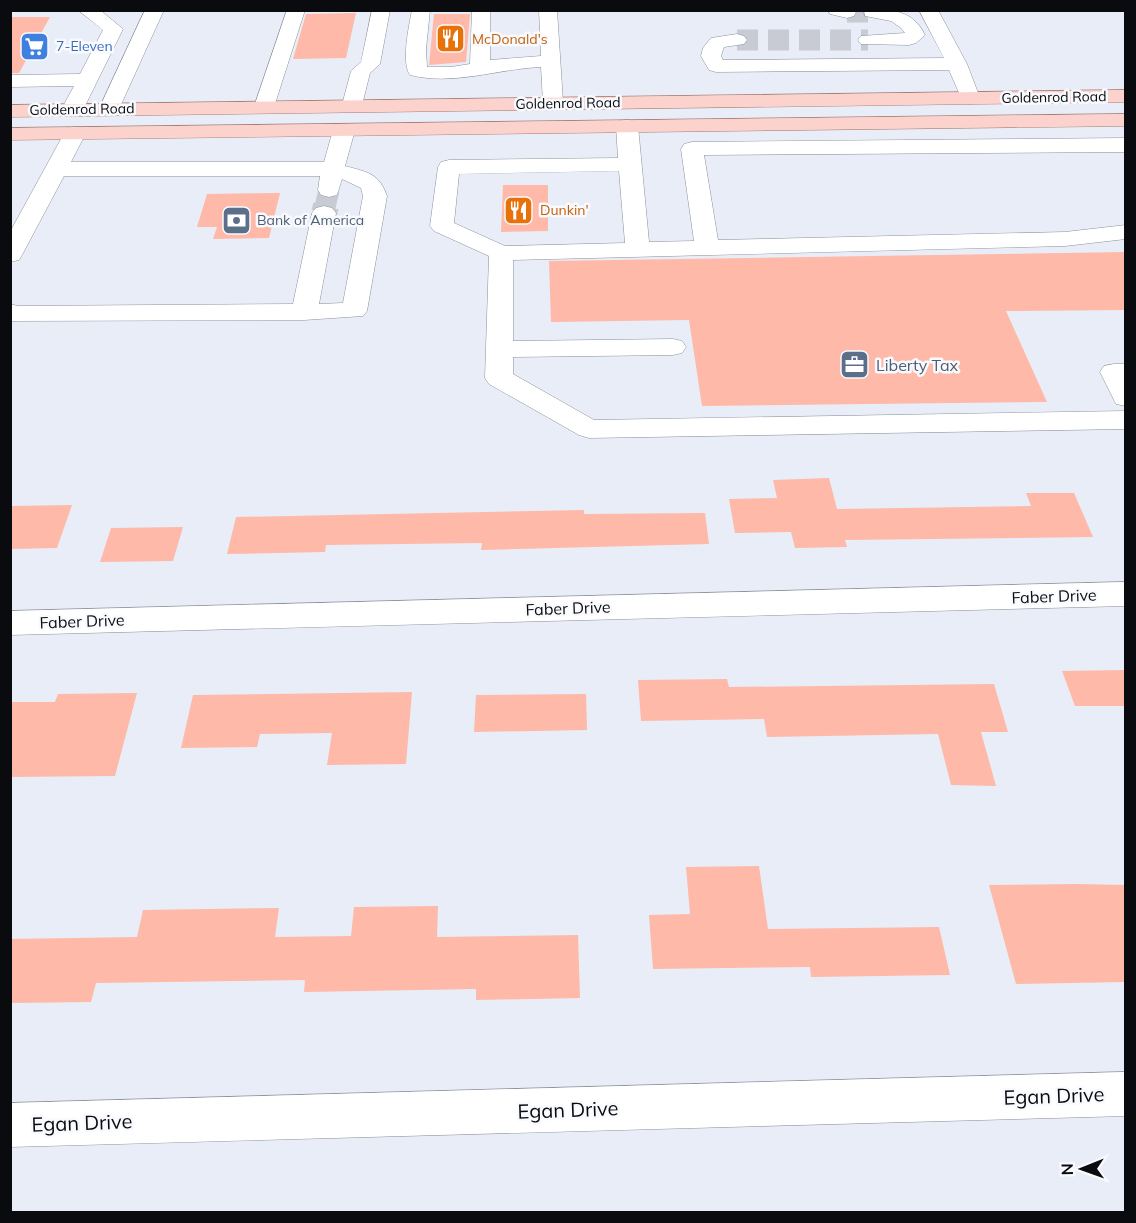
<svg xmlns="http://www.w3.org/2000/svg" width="1136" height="1223" viewBox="0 0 1136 1223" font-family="Mulish,sans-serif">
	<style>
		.building { fill: #feb9a8 }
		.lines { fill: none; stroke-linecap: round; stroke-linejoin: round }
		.minor-tunnel-far1 { stroke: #c8cbd4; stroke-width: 21; stroke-dasharray: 21 10; stroke-linecap: butt }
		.minor-tunnel { stroke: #c8cbd4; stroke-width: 26; stroke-dasharray: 26 14; stroke-linecap: butt }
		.minor-casing { stroke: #8c9099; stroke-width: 1 }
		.major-casing { stroke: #a57a74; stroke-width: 1 }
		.minor { fill: #fff; fill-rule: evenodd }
		.major { fill: #fbd3cc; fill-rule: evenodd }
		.labels { text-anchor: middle; stroke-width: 5; stroke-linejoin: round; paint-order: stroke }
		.far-food-label { font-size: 14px; fill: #c56008; stroke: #f8fafe; text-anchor: start }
		.far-shop-label { font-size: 14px; fill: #366cbe; stroke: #f8fafe; text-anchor: start }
		.far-street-label { font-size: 14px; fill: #0a0b0f; stroke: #f8fafe }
		.far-service-label { font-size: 14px; fill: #4e5e75; stroke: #f8fafe; text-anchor: start }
		.service-label { font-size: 16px; fill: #4e5e75; stroke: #f8fafe; text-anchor: start }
		.street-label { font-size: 16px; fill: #0a0b0f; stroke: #f8fafe }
		.near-street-label { font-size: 20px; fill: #0a0b0f; stroke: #f8fafe }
	</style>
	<rect width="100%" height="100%" fill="#e9edf7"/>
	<path class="building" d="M 356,13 L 346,58 L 293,59 L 306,14 Z
		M 434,14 L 470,14 L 466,62 L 429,65 Z
		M 10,17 L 50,17 L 19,73 L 10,73 Z
		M 503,185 L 548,185 L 548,231 L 501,232 Z
		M 280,193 L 269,238 L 213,239 L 217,227 L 197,227 L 207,194 Z
		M 1125,252 L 1125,310 L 1006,311 L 1047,402 L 702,406 L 689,320 L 551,322 L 549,261 Z
		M 829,478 L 837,509 L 1031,506 L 1026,493 L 1074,493 L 1093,537 L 845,540 L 847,547 L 795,548 L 791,532 L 735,533 L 729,499 L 777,498 L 773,480 Z
		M 72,505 L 57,548 L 10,549 L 10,506 Z
		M 584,510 L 584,514 L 705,513 L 709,544 L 481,550 L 482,543 L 326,545 L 325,552 L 227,554 L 236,517 Z
		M 183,527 L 173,561 L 100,562 L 111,528 Z
		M 1125,670 L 1125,706 L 1075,706 L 1062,671 Z
		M 727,679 L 729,687 L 994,684 L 1008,732 L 981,732 L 996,786 L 951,785 L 938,734 L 767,737 L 764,719 L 641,721 L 638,680 Z
		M 412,692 L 406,764 L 327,765 L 332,733 L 260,734 L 257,747 L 181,748 L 193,695 Z
		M 137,693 L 115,776 L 10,777 L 10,702 L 55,702 L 58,694 Z
		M 586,694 L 587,730 L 474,732 L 476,695 Z
		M 759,866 L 768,929 L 939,927 L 950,975 L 811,977 L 810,967 L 653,969 L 649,915 L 690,914 L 686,867 Z
		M 1077,884 L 1125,885 L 1125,982 L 1016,984 L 989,885 Z
		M 438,906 L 437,937 L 578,935 L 580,998 L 476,1000 L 476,989 L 304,992 L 305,980 L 96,983 L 91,1002 L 10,1003 L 10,939 L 137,937 L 143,910 L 279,908 L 275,937 L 351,936 L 354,907 Z"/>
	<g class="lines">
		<path class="minor-tunnel-far1" d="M 847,12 L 872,12
			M 737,40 L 868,40
			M 325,207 L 329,190"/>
		<path class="minor-tunnel" d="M 324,213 L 326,206"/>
		<defs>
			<path id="minor" d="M 78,10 L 100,10 L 123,29 L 83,110 L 79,114 L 72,116 L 65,114 L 61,110 L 74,86 L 10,87 L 10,75 L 80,74 L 103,30 Z
				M 145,10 L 164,10 L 119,109 L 116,113 L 109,115 L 102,113 L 99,109 Z
				M 287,10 L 305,10 L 274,107 L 271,111 L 264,113 L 257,111 L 254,107 Z
				M 372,10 L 390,10 L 380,64 L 370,73 L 362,105 L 359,109 L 352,111 L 345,109 L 342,105 L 351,71 L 361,62 Z
				M 412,10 L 430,10 L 426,49 L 427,67 L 451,67 L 470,64 L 472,10 L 490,10 L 490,60 L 541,56 L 539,10 L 557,10 L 563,102 L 560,106 L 553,108 L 546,106 L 543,102 L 541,67 C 497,69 453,86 410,75 C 401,62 409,26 412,10 Z
				M 828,10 L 855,10 L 856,12 L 854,16 L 847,18 L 830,14 Z
				M 864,10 C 890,10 912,8 925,35 L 916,43 L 909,45 L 861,44 L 858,40 L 861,36 L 905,33 L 901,28 L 891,21 L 865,16 Z
				M 919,10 L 938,10 L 967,64 L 980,98 L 977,102 L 970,104 L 963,102 L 949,70 L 716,72 L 709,70 L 701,56 L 703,48 L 711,38 L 737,34 L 744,36 L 747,40 L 744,44 L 724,47 L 721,56 L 723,60 L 944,58 Z
				M 627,120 L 635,121 L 638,126 L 649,242 L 694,241 L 681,149 L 684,144 L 692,142 L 1126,138 L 1126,152 L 704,155 L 718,240 L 1065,232 L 1126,225 L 1126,239 L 1065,246 L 513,260 L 513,341 L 673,339 L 682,341 L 686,347 L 682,353 L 673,355 L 513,357 L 513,374 L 594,420 L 1126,411 L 1126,429 L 589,438 L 579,435 L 489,384 L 485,378 L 489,256 L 434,231 L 430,226 L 438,167 L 441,162 L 449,160 L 618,158 L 616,126 L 619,121 ZM 619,171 L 625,243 L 505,246 L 454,223 L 459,174 Z
				M 344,124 L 352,125 L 355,130 L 345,166 C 367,172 379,173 387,196 L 367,311 L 363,316 L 304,320 L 10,321 L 10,304 L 18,306 L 293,304 L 312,213 L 316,208 L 324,206 L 332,208 L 336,213 L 319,304 L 343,303 L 363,196 L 361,188 L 342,179 L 337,195 L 329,197 L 321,195 L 318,190 L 320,176 L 64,176 L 22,255 L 19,260 L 10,262 L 10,232 L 67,128 L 75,127 L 83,128 L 86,133 L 71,162 L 324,162 L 333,130 L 336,125 Z
				M 1114,364 L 1126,364 L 1126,406 L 1116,404 L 1100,372 L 1104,366 Z
				M 1126,582 L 1126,606 L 10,635 L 10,611 Z
				M 1126,1072 L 1126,1116 L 10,1147 L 10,1103 Z"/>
			<path id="major" d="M 1126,90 L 1126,102 L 10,117 L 10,105 Z
				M 1126,114 L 1126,126 L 10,140 L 10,128 Z"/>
		</defs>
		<use href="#minor" class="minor-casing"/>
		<use href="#major" class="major-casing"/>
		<use href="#minor" class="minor"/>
		<use href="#major" class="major"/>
	</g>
	<defs>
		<symbol id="restaurant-square" viewBox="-11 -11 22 22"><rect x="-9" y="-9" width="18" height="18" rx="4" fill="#e8710a" stroke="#f8fafe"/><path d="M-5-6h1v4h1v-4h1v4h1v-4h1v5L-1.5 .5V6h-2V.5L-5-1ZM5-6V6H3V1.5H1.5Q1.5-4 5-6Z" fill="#fff"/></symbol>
		<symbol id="supermarket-square" viewBox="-11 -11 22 22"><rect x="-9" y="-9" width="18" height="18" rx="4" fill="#3f7fe0" stroke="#f8fafe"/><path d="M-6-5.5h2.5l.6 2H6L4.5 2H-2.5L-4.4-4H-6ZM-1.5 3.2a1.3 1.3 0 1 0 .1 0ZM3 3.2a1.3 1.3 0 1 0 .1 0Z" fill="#fff"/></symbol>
		<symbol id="bank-square" viewBox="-11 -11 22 22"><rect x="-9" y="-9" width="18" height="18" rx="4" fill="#5c6f8a" stroke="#f8fafe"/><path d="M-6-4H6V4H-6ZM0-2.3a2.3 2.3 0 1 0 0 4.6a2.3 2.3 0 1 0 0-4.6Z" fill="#fff"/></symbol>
		<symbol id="office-square" viewBox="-11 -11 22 22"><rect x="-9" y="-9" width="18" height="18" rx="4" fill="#5c6f8a" stroke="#f8fafe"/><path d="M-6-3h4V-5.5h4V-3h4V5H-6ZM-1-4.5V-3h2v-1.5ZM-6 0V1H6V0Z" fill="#fff"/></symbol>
	</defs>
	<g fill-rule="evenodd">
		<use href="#restaurant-square" x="434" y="22" width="33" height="33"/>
		<use href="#supermarket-square" x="18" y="30" width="33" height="33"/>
		<use href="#restaurant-square" x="502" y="194" width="33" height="33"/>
		<use href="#bank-square" x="220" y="204" width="33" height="33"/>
		<use href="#office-square" x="838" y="348" width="33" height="33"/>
	</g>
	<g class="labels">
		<g class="far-food-label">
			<text x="472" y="44">McDonald's</text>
			<text x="540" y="215">Dunkin'</text>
		</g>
		<g class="far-shop-label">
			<text x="56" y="51">7-Eleven</text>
		</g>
		<g class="far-street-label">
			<text transform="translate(1054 97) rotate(-1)" y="5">Goldenrod Road</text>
			<text transform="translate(568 103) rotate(-1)" y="5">Goldenrod Road</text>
			<text transform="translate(82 109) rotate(-1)" y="5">Goldenrod Road</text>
		</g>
		<g class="far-service-label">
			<text x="257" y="225">Bank of America</text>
		</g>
		<g class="service-label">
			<text x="876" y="371">Liberty Tax</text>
		</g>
		<g class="street-label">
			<text transform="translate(1054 596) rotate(-2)" y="6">Faber Drive</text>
			<text transform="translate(568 608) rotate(-2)" y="6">Faber Drive</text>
			<text transform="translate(82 621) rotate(-2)" y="6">Faber Drive</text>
		</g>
		<g class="near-street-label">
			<text transform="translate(1054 1096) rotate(-2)" y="7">Egan Drive</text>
			<text transform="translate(568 1110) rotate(-2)" y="7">Egan Drive</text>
			<text transform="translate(82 1123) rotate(-2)" y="7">Egan Drive</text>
		</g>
	</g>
	<rect width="1136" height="1223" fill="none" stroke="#0a0b0f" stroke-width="24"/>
	<g transform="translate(1082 1169) rotate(269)" stroke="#f8fafe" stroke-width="4.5" paint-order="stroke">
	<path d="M0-4.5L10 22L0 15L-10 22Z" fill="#0a0b0f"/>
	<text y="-9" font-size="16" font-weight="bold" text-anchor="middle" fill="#0a0b0f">N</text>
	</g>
</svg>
